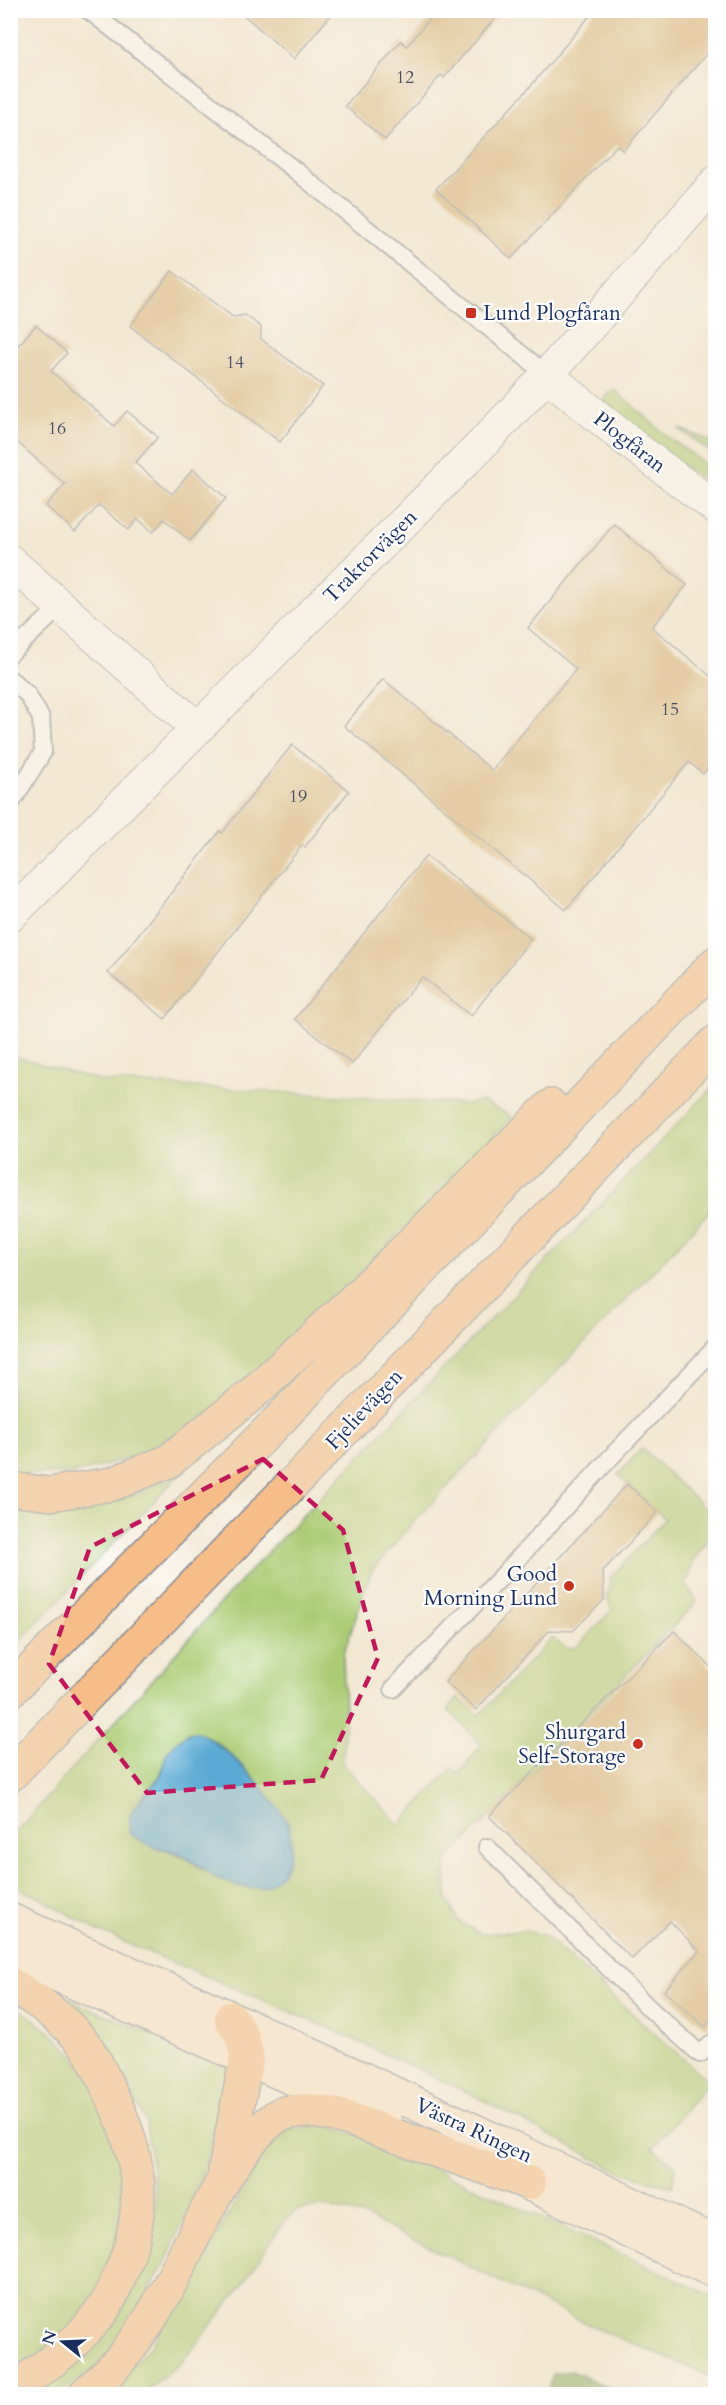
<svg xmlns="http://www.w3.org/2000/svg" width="726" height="2405" viewBox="0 0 726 2405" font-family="Cardo,serif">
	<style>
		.green { fill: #abcc75; stroke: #637e6a; stroke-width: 1.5; fill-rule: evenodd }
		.forest { fill: #88b066; stroke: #527062; stroke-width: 1.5 }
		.water { fill: #59a9d3; stroke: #3a6c98; stroke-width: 1.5 }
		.building { fill: #d6ac72 }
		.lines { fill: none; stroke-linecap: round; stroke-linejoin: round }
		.lane-casing { stroke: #878c98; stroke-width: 20 }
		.street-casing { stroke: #878c98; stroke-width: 34 }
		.secondary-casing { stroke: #878c98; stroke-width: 36 }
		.primary-casing { stroke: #878c98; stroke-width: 36 }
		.lane { stroke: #fff; stroke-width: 16 }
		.street { stroke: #fff; stroke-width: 32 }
		.secondary { stroke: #fce5cf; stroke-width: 33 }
		.primary { stroke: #f7bd88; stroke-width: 33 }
		.marked { fill: none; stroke: #c2185b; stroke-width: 4.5; stroke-dasharray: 12 8; stroke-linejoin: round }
		.poi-dot { fill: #c8321e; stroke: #fff; stroke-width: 2 }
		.labels { text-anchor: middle; stroke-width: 4.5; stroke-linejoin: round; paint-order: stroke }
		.number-label { font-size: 18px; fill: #4a4e63 }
		.poi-label { font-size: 21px; fill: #1b2f5e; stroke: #fff; text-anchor: end }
		.street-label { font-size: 21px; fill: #1b2f5e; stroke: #fff }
	</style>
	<rect width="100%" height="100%" fill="#fff"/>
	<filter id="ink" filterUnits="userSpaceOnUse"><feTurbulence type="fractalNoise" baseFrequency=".0167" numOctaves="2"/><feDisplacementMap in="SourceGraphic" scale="12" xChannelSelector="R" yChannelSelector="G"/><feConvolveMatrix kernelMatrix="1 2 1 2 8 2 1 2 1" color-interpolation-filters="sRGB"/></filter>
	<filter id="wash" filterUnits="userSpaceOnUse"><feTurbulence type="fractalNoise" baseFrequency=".008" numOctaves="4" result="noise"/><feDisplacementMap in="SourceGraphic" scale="24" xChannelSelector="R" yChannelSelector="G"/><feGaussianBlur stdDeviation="1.35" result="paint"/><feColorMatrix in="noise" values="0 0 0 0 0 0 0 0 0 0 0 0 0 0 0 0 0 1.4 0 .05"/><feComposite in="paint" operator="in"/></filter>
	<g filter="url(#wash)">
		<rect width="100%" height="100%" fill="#f3e8d2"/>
		<path class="green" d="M 614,389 L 669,438 L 715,471 L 715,488 C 676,461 636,435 603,400 Z
			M 678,428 L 715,443 L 715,455 Z
			M 11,1055 L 100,1081 L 467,1104 L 482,1101 L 513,1117 L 292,1343 L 212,1412 L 143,1454 L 74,1474 L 19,1474 L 11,1472 Z
			M 715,1085 L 715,1206 L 410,1526 L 371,1572 L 343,1655 L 345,1715 L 343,1764 L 399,1825 L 452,1768 L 459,1773 L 482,1745 L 448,1710 L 458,1698 L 479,1715 L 552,1638 L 568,1649 L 577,1647 L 612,1610 L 607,1597 L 610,1578 L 665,1519 L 618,1475 L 642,1448 L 715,1518 L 715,1531 L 694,1559 L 686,1584 L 697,1602 L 446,1861 L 447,1898 L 458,1921 L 481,1934 L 524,1931 L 544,1935 L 709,2082 L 653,2148 L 675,2166 L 672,2187 L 618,2171 L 473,2095 L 329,2028 L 96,1930 L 37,1896 L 11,1886 L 11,1837 L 247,1574 ZM 196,1732 C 226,1740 272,1799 289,1825 L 263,1887 C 254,1887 243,1888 234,1885 C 202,1877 191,1852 153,1847 L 140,1798 L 160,1777 L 166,1754 L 187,1733 Z
			M 186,1468 L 11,1650 L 11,1505 C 53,1511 99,1508 140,1492 C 156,1486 171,1476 186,1468 Z
			M 50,1994 L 64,1998 L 229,2064 L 216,2134 L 191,2202 L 167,2260 L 127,2329 L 98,2367 L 58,2394 L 30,2394 L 59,2374 L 117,2320 L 141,2270 L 156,2203 L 146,2123 L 111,2055 Z
			M 11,2003 C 32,2017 53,2033 70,2052 C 138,2131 140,2261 63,2335 C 48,2349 27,2360 11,2372 Z
			M 323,2124 L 369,2139 L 715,2297 L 715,2378 L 598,2329 L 367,2217 L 338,2209 L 318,2207 L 297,2210 L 283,2223 L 243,2284 L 183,2361 L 143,2394 L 107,2394 L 152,2344 L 264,2154 L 289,2130 Z"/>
		<path class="forest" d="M 571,2371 L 621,2394 L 622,2394 L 547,2394 L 552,2374 Z"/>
		<path class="water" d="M 196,1732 C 219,1738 280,1802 288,1825 C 297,1847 287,1879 263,1887 C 256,1889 243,1887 236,1885 C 213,1881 200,1863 180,1854 C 172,1849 163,1850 154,1847 C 146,1844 137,1838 130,1834 C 124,1802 149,1798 161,1775 C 165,1768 164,1759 167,1753 C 174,1743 185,1733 196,1732 Z"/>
		<g id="blocks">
			<path class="building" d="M 238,10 L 335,10 L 294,59 Z
				M 437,10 L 502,10 L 444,78 L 441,75 L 385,140 L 345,106 L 401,41 L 407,46 Z
				M 595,10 L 708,10 L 716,17 L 716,43 L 623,151 L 617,145 L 511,259 L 436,189 L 529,88 Z
				M 172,271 L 233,317 L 245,315 L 261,327 L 261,339 L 323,386 L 280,442 L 130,326 Z
				M 36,325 L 67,353 L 51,371 L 114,426 L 127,411 L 158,437 L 135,463 L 172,494 L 193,469 L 226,498 L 190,541 L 164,519 L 153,532 L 138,519 L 129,530 L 99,505 L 75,532 L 46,506 L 65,484 L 10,436 L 10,355 Z
				M 614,524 L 687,585 L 652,627 L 716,681 L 716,758 L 703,774 L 689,762 L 566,910 L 344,726 L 383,679 L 492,770 L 576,669 L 528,628 Z
				M 292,745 L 349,791 L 305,847 L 302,845 L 165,1019 L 108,973 L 220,831 L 222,833 Z
				M 426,856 L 531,939 L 471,1016 L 422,977 L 352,1064 L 295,1019 Z
				M 627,1484 L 658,1512 L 603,1571 L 604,1600 L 573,1631 L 550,1630 L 476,1710 L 445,1682 Z
				M 674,1631 L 716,1672 L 716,2015 L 705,2027 L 664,1991 L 699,1951 L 670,1921 L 632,1959 L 489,1816 Z"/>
		</g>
	</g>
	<g filter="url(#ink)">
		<use href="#blocks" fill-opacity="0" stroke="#878c98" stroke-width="1.5"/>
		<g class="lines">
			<defs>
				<path id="lane" d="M 88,10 L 296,171 L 547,375
					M 10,654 L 61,606
					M 10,679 L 27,694 L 41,718 L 43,752 L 10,805
					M 393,1689 L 504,1574 L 611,1457 L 716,1347
					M 487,1847 L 651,2010 L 700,2054 L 716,2040"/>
				<path id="street" d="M 547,375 L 635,447 L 716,508
					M 10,561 L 197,728
					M 10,916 L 484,442 L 547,375 L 716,182"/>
				<path id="secondary" d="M 10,1920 L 231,2018 L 716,2243
					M 10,1954 L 385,2119
					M 504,2172 L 716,2272"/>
				<path id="primary" d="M 10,1489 L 50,1494 L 112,1484 L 169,1461 L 252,1394 L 360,1294 L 551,1106
					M 10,1691 L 279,1420 L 716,963
					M 10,1775 L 303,1473 L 716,1042
					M 10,1984 C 37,2000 60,2016 81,2040 C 92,2053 101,2072 108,2088 C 140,2152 150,2207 120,2275 C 116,2284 112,2295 107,2303 C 83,2339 52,2363 17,2386 L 10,2388
					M 225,2170 L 247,2056 L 242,2036 L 231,2018
					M 85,2394 C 118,2367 143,2333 164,2295 C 193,2243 228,2150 277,2116 C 284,2112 300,2110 308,2111 C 338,2112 368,2126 396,2136 C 440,2152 484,2167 529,2183"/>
			</defs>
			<use href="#lane" class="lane-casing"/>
			<use href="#street" class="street-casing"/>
			<use href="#secondary" class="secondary-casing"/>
			<use href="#primary" class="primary-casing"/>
			<use href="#lane" class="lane"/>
			<use href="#street" class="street"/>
			<use href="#secondary" class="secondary"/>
			<use href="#primary" class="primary"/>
		</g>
	</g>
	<path d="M0 0H726V2405H0ZM 263,1459 L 343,1530 L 378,1658 L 321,1780 L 147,1793 L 49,1664 L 90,1547 Z" fill="#f3e8d2" fill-opacity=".55" fill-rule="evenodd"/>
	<path class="marked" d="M 263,1459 L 343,1530 L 378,1658 L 321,1780 L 147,1793 L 49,1664 L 90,1547 Z"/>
	<g class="poi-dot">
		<rect x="465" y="307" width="12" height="12" rx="3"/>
		<circle cx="569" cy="1586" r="6"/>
		<circle cx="638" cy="1744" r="6"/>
	</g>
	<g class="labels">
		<g class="number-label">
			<text x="405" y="83">12</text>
			<text x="235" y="368">14</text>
			<text x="57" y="434">16</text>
			<text x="670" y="715">15</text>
			<text x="298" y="802">19</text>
		</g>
		<g class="poi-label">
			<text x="483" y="320" text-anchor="start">Lund Plogfåran</text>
			<text x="557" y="1581">Good<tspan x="557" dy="24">Morning Lund</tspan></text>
			<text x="626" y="1739">Shurgard<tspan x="626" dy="24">Self-Storage</tspan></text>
		</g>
		<g class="street-label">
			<text transform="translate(630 442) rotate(38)" y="7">Plogfåran</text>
			<text transform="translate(370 556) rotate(-45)" y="7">Traktorvägen</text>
			<text transform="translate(364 1409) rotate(-47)" y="7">Fjelievägen</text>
			<text transform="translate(474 2130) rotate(25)" y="7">Västra Ringen</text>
		</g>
	</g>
	<rect width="726" height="2405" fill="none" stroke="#fff" stroke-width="36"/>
	<g transform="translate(63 2342) rotate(288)" stroke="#ffffff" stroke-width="4.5" paint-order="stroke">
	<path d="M0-4.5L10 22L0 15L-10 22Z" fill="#1b2f5e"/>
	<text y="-9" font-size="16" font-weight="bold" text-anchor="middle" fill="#1b2f5e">N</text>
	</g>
</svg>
